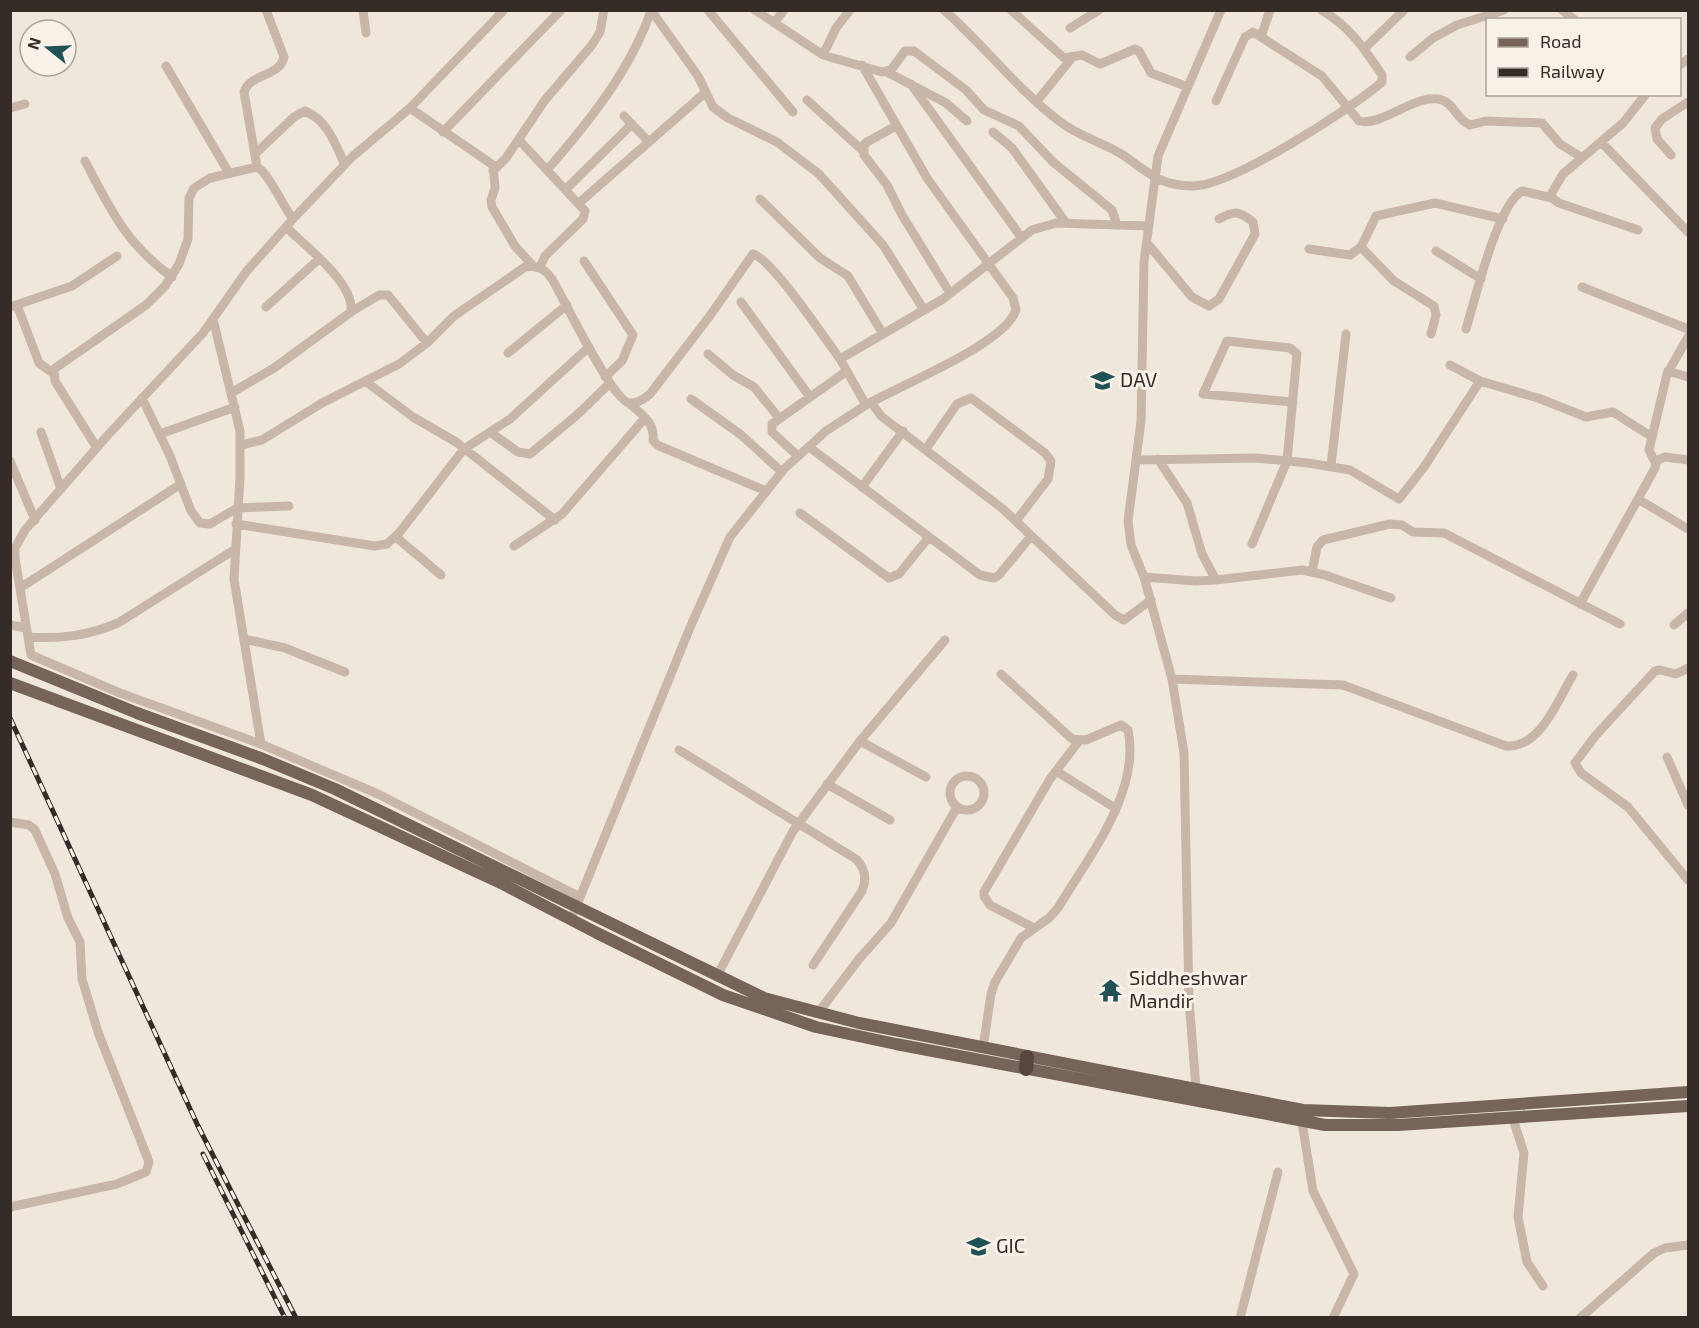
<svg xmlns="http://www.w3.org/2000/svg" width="1699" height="1328" viewBox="0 0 1699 1328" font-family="'Exo 2',sans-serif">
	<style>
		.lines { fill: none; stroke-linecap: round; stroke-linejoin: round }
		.minor { stroke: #c8b7a9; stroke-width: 9 }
		.major { stroke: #76635a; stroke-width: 12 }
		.highway { stroke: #564640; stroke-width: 14 }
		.rail-casing { stroke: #352c28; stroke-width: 5 }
		.rail { stroke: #f8f1e8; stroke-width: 3; stroke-dasharray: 9; stroke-linecap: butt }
		.labels { text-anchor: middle; stroke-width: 6; stroke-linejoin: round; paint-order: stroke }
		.poi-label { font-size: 20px; fill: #352c28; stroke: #f8f1e8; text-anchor: start }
	</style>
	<rect width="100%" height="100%" fill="#f0e7dc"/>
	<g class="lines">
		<path class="minor" d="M 363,10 L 366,33
			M 651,10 L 698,76 L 713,107 L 728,118 L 777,142 L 819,174 L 883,245 L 924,310
			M 708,10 L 793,112
			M 755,10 L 823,55 L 882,72 L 891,70 L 905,51 L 914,51 L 966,90 L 984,110 L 1019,126 L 1053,162 L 1112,210 L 1117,225
			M 944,10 C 984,45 1017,89 1059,121 C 1079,137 1103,142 1123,155 C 1149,173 1158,185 1192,186 C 1230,187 1351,109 1382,82 L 1382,75 C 1365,50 1349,25 1321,10
			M 1011,10 L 1064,58 L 1082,55 L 1100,64 L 1135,49 L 1139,51 L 1151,73 L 1188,87
			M 1562,10 L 1575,20
			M 774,23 L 784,10
			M 1070,28 L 1099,10
			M 1261,37 L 1270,10
			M 1364,49 L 1404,10
			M 823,55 L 836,28 L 850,10
			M 1410,57 L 1433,38 L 1457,25 L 1504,10
			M 862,65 L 927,178 L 1013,298 L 1016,310 C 1004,345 900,385 866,405
			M 1680,65 L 1688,59
			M 166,66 L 229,173
			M 887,72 L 946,103 L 967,121
			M 911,84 L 1021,237
			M 807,100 L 863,151
			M 1037,101 L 1071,59
			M 1216,101 L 1245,37 L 1253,32 L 1322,76 L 1359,121 C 1383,127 1416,92 1442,100 C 1454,104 1457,120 1470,125 L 1486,121 L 1542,123 L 1560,144 L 1581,157
			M 10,108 L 25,104
			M 410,108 L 493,165 L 495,188 L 491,200 L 492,207 L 515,246 L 533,266
			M 624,116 L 649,142
			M 896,126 L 867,142 L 864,145 L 864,155 L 887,185 L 902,215 L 950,293
			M 443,132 L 561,10
			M 993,132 L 1012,148 L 1066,223
			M 519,140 L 585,211 L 583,219 L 545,256 L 540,267
			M 1601,142 L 1688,232
			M 255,154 L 294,117 L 305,111 C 327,120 335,143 344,163
			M 1671,155 L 1657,139 L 1655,128 L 1662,119 L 1688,102
			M 85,161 C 111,210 125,243 172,277
			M 257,167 L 244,92 C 250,73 280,77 284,57 L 266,10
			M 547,170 C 588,123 630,71 651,11
			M 493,171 L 506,158 L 545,100 L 592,45 L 600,32 L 604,10
			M 566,189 L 632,124
			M 760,199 L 820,258 L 848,276 L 883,334
			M 579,203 L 706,92
			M 1638,230 L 1559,203 L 1552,198 L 1551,194 L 1563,174 L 1623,123 L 1646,94
			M 1147,243 L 1192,297 L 1209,306 L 1219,299 L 1255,234 L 1253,222 C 1239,211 1235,210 1219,219
			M 1361,247 L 1394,281 L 1434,306 L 1436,315 L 1431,334
			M 1309,249 L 1350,255 L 1361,247 L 1376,216 L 1435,203 L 1503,219
			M 1436,251 L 1481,279
			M 584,261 L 633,335 L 622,361 L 605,377
			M 1582,287 L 1688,329
			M 741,302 L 810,397
			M 17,305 L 39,363 L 53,373
			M 10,307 L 72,286 L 117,256
			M 266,307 L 319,259
			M 351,312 L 379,295 L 388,295 L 427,343
			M 213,319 L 240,431 L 240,478 L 234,579 L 261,744 L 378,794 L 580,897
			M 1466,329 C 1475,300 1497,205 1522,191 L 1552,198
			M 508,353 L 567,305
			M 708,354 L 733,375 L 754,387 L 779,418
			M 1450,365 L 1480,381 L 1538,398 L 1586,417 L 1613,412 L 1652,437
			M 1668,371 L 1688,377
			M 365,381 L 413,417 L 456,442 L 555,520
			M 231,393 L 274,368 L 351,312 C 355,283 305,246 286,227
			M 142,398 L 170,456 L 191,511 L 200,523 L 210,524 L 237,508 L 289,506
			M 691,399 L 740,434 L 782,472
			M 871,402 L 881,416 L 1003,509 L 1115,615 L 1124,620 L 1151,600
			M 629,403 C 642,415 655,422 653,440 L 657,445 L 766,491
			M 41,432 L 61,489
			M 490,432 L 518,452 L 530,454 L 577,415 L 609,384
			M 160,434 L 235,407
			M 241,445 L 262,440 L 322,403 L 399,364 L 427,343 L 454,316 L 525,267 C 538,265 545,269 552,279 C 564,299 612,400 629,403 C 637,404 644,399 650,394 L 709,317 L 753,254 C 773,260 825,339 840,359
			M 809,447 L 980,575 L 994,578 L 999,575 L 1031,536
			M 97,448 L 55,381 L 54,369 L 146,305 L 165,286 L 179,264 L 188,239 L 189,198 L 194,188 L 210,178 L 257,167 C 269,173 282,205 293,219
			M 926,449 L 957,404 L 971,398 L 1045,453 L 1051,461 L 1048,479 L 1016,521
			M 798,456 L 772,432 L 772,424 L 847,371
			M 1138,460 L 1256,458 L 1308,463 L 1350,470 L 1399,499 L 1424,467 L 1480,381
			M 10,461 L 35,520
			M 1655,461 L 1665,457 L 1688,460
			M 1331,466 L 1346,334
			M 862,487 L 903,431
			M 1638,499 L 1688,529
			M 800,513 L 889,578 L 899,574 L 929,537
			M 236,524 L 375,546 L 387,544 L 399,533 L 464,449 L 510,419 L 589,347
			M 396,537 L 441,575
			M 1252,544 L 1287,461 L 1297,354 L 1290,348 L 1227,341 L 1203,394 L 1293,402
			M 514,546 L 562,514 L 645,418
			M 1312,572 L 1317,547 L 1323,540 L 1390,524 L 1402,525 L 1413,532 L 1444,533 L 1620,624
			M 1144,577 L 1195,581 L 1216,580 L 1202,554 L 1187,503 L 1158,459
			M 1216,580 L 1302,570 L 1325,575 L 1391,598
			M 20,588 L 181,484
			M 1580,604 L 1655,468 L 1656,464 L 1649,450 L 1667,374 L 1688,337
			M 10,625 L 26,628
			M 1674,625 L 1688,613
			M 28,637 C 61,639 87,636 118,623 L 234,550
			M 244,639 L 285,648 L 345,672
			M 1688,668 L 1676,674 L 1660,670 L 1655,671 L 1596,735 L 1575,763 L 1581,773 L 1628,807 L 1688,880
			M 1172,679 L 1343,685 L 1506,746 C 1541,748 1557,701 1573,675
			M 860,741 L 926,777
			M 261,744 L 120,693 L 31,655 L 15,558 L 15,548 L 25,530 L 107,436 L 203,333 L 246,272 L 293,219 L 352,157 L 410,108 L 504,10
			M 679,750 L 856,859 C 865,868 867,879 862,891 L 813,965
			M 1667,757 L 1688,805
			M 1056,771 L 1115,808
			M950 793a17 17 0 1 1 34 0a17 17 0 1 1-34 0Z
			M 827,784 L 890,820
			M 10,822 L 29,825 L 35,830 L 55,874 L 68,918 L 80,942 L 82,979 L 98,1032 L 149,1162 L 146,1172 L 117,1184 L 10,1207
			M 574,912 L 689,630 L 730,537 L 784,469 L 826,431 L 866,405 L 840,359 L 943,299 L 1032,230 L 1056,223 L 1149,226
			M 1034,928 L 990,905 L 984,896 L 984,892 L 1050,779 L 1079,741
			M 717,976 L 793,831 L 860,741 L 945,640
			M 818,1013 L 859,959 L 891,923 L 957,807
			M 983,1048 L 991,994 L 995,982 L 1021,938 L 1049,918 L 1058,908 C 1088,857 1141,793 1128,730 L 1121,725 L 1086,740 L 1072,739 L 1001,674
			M 1196,1088 L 1189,1000 L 1184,753 L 1172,679 L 1144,577 L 1131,545 L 1128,521 L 1141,421 L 1144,262 L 1158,156 L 1221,10
			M 1513,1119 L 1524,1153 L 1518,1217 L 1527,1262 L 1543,1286
			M 1302,1122 L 1313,1191 L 1354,1274 L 1333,1318
			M 1240,1318 L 1278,1172
			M 1580,1318 L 1654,1253 L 1665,1248 L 1688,1245"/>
		<path class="major" d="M 10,661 L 137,713 L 263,759 L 335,789 L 764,998 L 859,1023 L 1303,1110 L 1390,1113 L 1688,1092
			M 10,683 L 312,795 L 501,883 L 597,933 L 723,995 L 816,1027 L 896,1044 L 1325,1125 L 1398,1125 L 1688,1106"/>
		<path class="highway" d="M 1026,1069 L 1027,1057"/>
		<defs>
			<path id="rail" d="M 10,718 L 198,1126 L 296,1318
				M 203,1154 L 285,1318"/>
		</defs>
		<use href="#rail" class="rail-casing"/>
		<use href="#rail" class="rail"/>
	</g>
	<defs>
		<symbol id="school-bare" viewBox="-9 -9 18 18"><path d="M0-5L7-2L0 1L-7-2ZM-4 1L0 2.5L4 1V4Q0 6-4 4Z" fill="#205154" stroke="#f8f1e8" stroke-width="2.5" paint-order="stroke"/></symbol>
		<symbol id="temple-bare" viewBox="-9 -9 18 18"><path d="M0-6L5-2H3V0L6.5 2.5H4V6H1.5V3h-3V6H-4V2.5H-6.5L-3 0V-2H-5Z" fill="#205154" stroke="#f8f1e8" stroke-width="2.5" paint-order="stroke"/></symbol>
	</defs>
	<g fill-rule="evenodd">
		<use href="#school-bare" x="1086" y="364" width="33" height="33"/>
		<use href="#temple-bare" x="1094" y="974" width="33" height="33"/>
		<use href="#school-bare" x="962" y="1230" width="33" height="33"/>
	</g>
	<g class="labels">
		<g class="poi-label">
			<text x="1120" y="387">DAV</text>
			<text x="1129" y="985">Siddheshwar<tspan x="1129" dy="23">Mandir</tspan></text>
			<text x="996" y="1253">GIC</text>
		</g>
	</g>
	<rect width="1699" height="1328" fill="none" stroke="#352c28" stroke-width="24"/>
	<rect x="1486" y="18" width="195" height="78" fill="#f8f1e8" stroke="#aaa29b" stroke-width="1.5"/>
	<rect x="1498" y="38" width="30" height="9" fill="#76635a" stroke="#aaa29b" stroke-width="1.5"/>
	<text x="1540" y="48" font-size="18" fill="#352c28">Road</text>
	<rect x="1498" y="68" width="30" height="9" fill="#352c28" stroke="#aaa29b" stroke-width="1.5"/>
	<text x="1540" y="78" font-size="18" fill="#352c28">Railway</text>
	<g transform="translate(48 48) rotate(288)"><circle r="28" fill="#f8f1e8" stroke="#aaa29b" stroke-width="1.5"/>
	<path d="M0-4.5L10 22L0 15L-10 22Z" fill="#205154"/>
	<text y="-9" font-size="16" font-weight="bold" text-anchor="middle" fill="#352c28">N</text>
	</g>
</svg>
